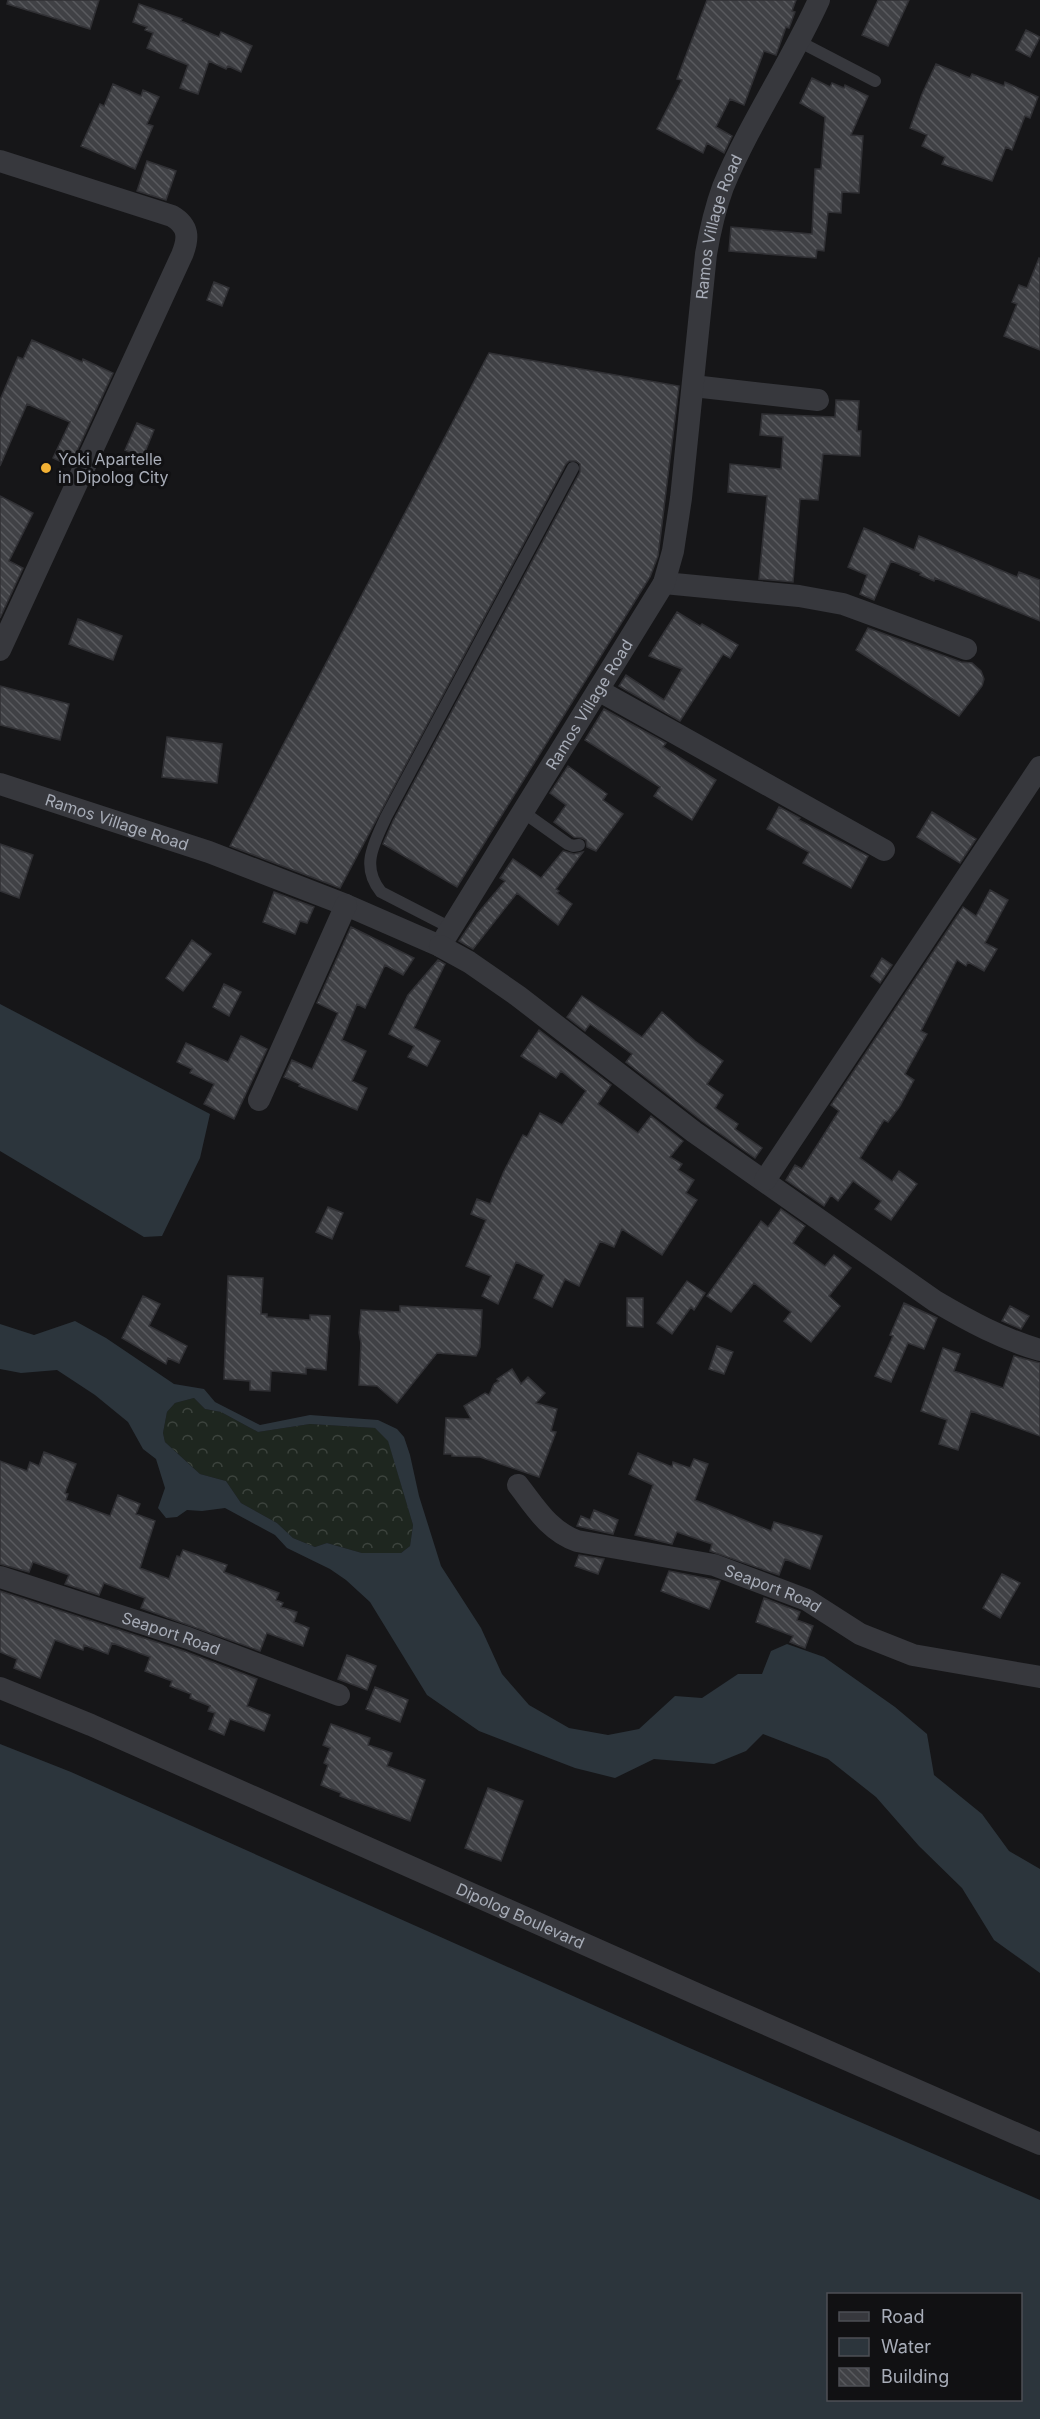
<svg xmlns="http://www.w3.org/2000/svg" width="1040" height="2419" viewBox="0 0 1040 2419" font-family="Inter,sans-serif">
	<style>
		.forest { fill: url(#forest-crowns) }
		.water { fill: #2c353c; fill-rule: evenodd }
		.building { fill: url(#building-back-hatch); stroke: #303034; stroke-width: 1.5 }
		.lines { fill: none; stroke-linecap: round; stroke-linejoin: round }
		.lane { stroke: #37383d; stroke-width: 12 }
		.street { stroke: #37383d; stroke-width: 22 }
		.poi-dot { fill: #f2b134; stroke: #111113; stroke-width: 2 }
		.labels { text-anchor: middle; stroke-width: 6; stroke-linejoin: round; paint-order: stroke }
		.street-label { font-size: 16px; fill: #a8adb8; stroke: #111113 }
		.poi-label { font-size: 16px; fill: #a8adb8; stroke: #111113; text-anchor: start }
	</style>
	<defs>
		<pattern id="forest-crowns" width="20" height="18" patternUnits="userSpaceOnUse" patternTransform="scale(1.5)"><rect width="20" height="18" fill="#1e261f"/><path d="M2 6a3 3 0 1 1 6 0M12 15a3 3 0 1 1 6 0" fill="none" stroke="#3c433d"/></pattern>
		<pattern id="building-back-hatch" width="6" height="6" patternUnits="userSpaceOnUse" patternTransform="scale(1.5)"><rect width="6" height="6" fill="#404145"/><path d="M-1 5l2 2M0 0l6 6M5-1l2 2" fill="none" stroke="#595a5e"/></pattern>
	</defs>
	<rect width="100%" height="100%" fill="#161618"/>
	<path class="forest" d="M 194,1398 L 205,1409 L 221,1412 L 258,1432 L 310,1424 L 375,1428 L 388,1440 L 413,1525 L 410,1546 L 401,1553 L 362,1553 L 327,1543 L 315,1547 L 293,1538 L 277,1523 L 241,1503 L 226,1481 L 200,1474 L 165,1442 L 163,1433 L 167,1412 L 175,1403 Z"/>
	<path class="water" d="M 0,1004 L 210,1114 L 200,1158 L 162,1236 L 144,1237 L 0,1151 Z
		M 75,1321 L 106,1338 L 174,1384 L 204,1389 L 215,1402 L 260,1425 L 310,1415 L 378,1420 L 397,1429 L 404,1437 L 410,1455 L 419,1496 L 441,1566 L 481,1628 L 502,1674 L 529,1705 L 569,1728 L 608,1735 L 639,1729 L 675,1696 L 702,1698 L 738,1674 L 762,1674 L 771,1651 L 787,1644 L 824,1657 L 895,1707 L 927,1734 L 934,1775 L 982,1814 L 1009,1851 L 1040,1869 L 1040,1973 L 994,1940 L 962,1888 L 919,1846 L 876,1797 L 828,1759 L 763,1734 L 746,1751 L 714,1764 L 654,1759 L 615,1778 L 575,1768 L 479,1731 L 427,1695 L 370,1602 L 346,1580 L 330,1569 L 287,1548 L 275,1535 L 225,1508 L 202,1511 L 187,1510 L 177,1517 L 166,1518 L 158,1508 L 165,1488 L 156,1459 L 143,1449 L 128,1422 L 95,1395 L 57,1370 L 21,1373 L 0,1369 L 0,1324 L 34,1335 ZM 194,1398 L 205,1409 L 221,1412 L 258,1432 L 310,1424 L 375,1428 L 388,1441 L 413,1525 L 410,1546 L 401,1553 L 362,1553 L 327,1543 L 315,1547 L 293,1538 L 277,1523 L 241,1503 L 226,1481 L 200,1474 L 165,1442 L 163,1433 L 167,1412 L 175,1403 Z
		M 0,1744 L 71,1772 L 685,2046 L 1040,2200 L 1040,2419 L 0,2419 ZM 828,2294 L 1020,2294 L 1020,2400 L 828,2400 Z"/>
	<path class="building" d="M 8,0 L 99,0 L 90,29 L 7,4 Z
		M 707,0 L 796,0 L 792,11 L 795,12 L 789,28 L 786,27 L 776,55 L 764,51 L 744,105 L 730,99 L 716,127 L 732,136 L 724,153 L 707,143 L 703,153 L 657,129 L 682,80 L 677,79 Z
		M 878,0 L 909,0 L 888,46 L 862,35 Z
		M 139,4 L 182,19 L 181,21 L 219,37 L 221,32 L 252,46 L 241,72 L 228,66 L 226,69 L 209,61 L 198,94 L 180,88 L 188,65 L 147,48 L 153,33 L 145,30 L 147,27 L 133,22 Z
		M 1026,30 L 1040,37 L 1030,57 L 1016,50 Z
		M 936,64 L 970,78 L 972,74 L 1004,86 L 1005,82 L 1038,97 L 1030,118 L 1025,116 L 1012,150 L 1006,147 L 992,181 L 942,164 L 945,157 L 922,146 L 927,135 L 910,128 L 922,94 Z
		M 812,78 L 830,87 L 832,83 L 844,88 L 845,85 L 868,96 L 851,135 L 863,136 L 859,193 L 842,192 L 841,213 L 828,212 L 824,251 L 817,250 L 816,258 L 729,251 L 731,227 L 812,234 L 815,169 L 821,169 L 825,117 L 800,103 Z
		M 113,84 L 141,96 L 143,90 L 159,97 L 147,124 L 153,126 L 135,169 L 81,146 L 100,104 L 104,106 Z
		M 147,161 L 176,171 L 166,200 L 137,191 Z
		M 1039,258 L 1040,259 L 1040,350 L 1004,336 L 1017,304 L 1012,302 L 1019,285 L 1027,288 Z
		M 214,282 L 229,288 L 222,306 L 207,300 Z
		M 32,340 L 82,362 L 83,359 L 113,373 L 70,466 L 53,458 L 70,422 L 27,404 L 0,466 L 0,400 L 18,357 L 23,359 Z
		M 489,353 L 679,386 L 658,556 L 650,577 L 457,887 L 383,844 L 393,821 L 580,472 L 580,464 L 576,461 L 569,461 L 566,464 L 340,888 L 230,846 Z
		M 836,400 L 859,401 L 857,431 L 861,431 L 860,456 L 823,454 L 818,500 L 800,499 L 793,582 L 759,579 L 767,496 L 728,492 L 730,464 L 781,469 L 783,437 L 760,435 L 762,414 L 835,417 Z
		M 137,423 L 154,430 L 143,457 L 125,450 Z
		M 0,496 L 33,513 L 9,561 L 23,568 L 0,618 Z
		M 864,528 L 914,550 L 919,536 L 1017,577 L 1019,572 L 1040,580 L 1040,621 L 935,578 L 934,581 L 920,575 L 921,573 L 891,561 L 874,600 L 860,594 L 867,575 L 848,567 Z
		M 677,612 L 700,626 L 702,624 L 738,645 L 730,658 L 723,654 L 680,721 L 619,686 L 626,675 L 664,700 L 682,669 L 649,656 Z
		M 78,619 L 122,636 L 113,660 L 69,644 Z
		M 868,628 L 961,662 L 972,663 L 981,671 L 984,679 L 982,686 L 959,716 L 856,650 Z
		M 0,686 L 69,704 L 60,740 L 0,725 Z
		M 604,709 L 666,743 L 663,747 L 716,780 L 692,820 L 654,796 L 660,787 L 585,740 Z
		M 167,737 L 222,744 L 217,783 L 162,777 Z
		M 568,766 L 607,794 L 603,800 L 623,814 L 596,851 L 587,847 L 586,840 L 582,838 L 574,837 L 554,822 L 566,805 L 550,793 Z
		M 779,807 L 800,818 L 799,820 L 868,856 L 851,888 L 803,863 L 809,852 L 767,829 Z
		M 932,812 L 976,839 L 960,863 L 917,837 Z
		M 0,844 L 33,855 L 19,898 L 0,891 Z
		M 563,851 L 574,854 L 583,852 L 556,889 L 559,891 L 557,893 L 572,904 L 558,925 L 517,893 L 473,949 L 459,941 L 478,913 L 505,881 L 500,878 L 513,859 L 541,878 Z
		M 990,890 L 1008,900 L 985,943 L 997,949 L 984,971 L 968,962 L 966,966 L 957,960 L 921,1031 L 927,1034 L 905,1074 L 914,1080 L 900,1106 L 888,1122 L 884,1120 L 860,1158 L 892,1181 L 899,1171 L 917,1184 L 891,1220 L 875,1209 L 881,1201 L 853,1181 L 838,1201 L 831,1195 L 824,1206 L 786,1180 L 795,1165 L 802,1169 L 839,1111 L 831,1105 L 963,907 L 976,916 Z
		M 274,892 L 314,907 L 307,923 L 300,921 L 295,934 L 263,922 Z
		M 351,927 L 414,958 L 403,975 L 385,965 L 365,1008 L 357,1004 L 342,1040 L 366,1051 L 352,1081 L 367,1088 L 357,1110 L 299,1086 L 300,1084 L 284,1077 L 292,1060 L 312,1069 L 338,1013 L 317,1003 Z
		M 192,940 L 211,954 L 183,991 L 166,978 Z
		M 882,958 L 892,965 L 880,983 L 871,976 Z
		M 438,960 L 445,964 L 414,1028 L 440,1041 L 427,1066 L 408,1057 L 414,1046 L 389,1034 L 408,995 Z
		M 224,984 L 241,992 L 229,1016 L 213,1007 Z
		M 582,996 L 642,1037 L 662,1012 L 695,1041 L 723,1061 L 707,1084 L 723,1095 L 715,1108 L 738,1124 L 735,1129 L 762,1148 L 755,1158 L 702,1121 L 626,1062 L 632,1054 L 590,1024 L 585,1031 L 567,1017 Z
		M 539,1030 L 611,1085 L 598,1104 L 638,1133 L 651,1116 L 683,1141 L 670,1157 L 682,1164 L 678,1170 L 694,1180 L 686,1193 L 697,1200 L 662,1255 L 622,1229 L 614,1247 L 600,1241 L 579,1286 L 565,1279 L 552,1307 L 534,1298 L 544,1275 L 516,1262 L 498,1304 L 482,1296 L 491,1276 L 466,1266 L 486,1220 L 471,1214 L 477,1199 L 490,1204 L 504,1171 L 523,1135 L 527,1137 L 540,1113 L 562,1125 L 586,1091 L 561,1071 L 556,1078 L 521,1056 Z
		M 241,1036 L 267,1049 L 234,1119 L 204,1104 L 214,1084 L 190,1073 L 192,1069 L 177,1062 L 186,1043 L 228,1062 Z
		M 328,1207 L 343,1213 L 332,1239 L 316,1232 Z
		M 781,1209 L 805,1226 L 793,1243 L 825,1266 L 834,1255 L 851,1268 L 829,1296 L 840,1306 L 811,1342 L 784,1321 L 791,1312 L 754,1283 L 731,1312 L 707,1296 L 761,1221 L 768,1227 Z
		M 228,1276 L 263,1278 L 261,1314 L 267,1314 L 267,1317 L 310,1320 L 310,1315 L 330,1316 L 326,1370 L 306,1368 L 306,1374 L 271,1371 L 270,1391 L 250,1390 L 250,1381 L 224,1379 Z
		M 687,1281 L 705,1293 L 694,1310 L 691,1307 L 672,1334 L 657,1323 Z
		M 143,1296 L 160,1304 L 149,1326 L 187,1346 L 179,1363 L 168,1358 L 166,1364 L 122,1338 Z
		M 627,1298 L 643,1298 L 643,1327 L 627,1326 Z
		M 904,1303 L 937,1318 L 924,1349 L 908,1343 L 891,1382 L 875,1376 L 893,1336 L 890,1335 Z
		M 400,1306 L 482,1310 L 480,1347 L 476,1356 L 437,1353 L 397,1403 L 377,1386 L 359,1385 L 361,1343 L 359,1333 L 361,1310 L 400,1312 Z
		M 1010,1306 L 1029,1316 L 1021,1329 L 1002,1321 Z
		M 717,1346 L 733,1352 L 724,1374 L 709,1369 Z
		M 943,1348 L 960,1354 L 954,1371 L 1003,1388 L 1014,1356 L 1040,1363 L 1040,1436 L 971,1411 L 958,1450 L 939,1444 L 947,1420 L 921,1411 Z
		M 512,1369 L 521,1384 L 528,1377 L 545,1393 L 536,1403 L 557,1409 L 551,1431 L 556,1432 L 539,1477 L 480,1457 L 452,1456 L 452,1454 L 444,1454 L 446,1418 L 471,1419 L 464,1406 L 485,1393 L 489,1395 L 494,1384 L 499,1381 L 497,1379 Z
		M 44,1452 L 76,1464 L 65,1493 L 68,1494 L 66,1500 L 110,1516 L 118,1495 L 140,1504 L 136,1514 L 155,1521 L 140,1568 L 169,1579 L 177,1556 L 180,1557 L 183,1550 L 227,1565 L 224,1572 L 279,1593 L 276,1600 L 283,1603 L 281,1607 L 297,1612 L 294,1622 L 309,1628 L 303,1646 L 267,1633 L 260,1651 L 141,1608 L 145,1598 L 104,1583 L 99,1595 L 65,1584 L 69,1575 L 33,1562 L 29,1572 L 0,1564 L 0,1461 L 27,1471 L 30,1462 L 39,1466 Z
		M 638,1453 L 672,1467 L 673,1462 L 690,1468 L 694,1459 L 708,1464 L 695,1500 L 771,1531 L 774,1522 L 822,1536 L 810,1569 L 785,1559 L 779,1575 L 710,1551 L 712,1544 L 677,1532 L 672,1544 L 635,1535 L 653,1485 L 629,1474 Z
		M 594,1510 L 618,1520 L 613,1534 L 577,1526 L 581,1516 L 590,1520 Z
		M 579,1555 L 604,1559 L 598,1574 L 575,1566 Z
		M 669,1571 L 720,1581 L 709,1609 L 661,1591 Z
		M 1002,1574 L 1020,1583 L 1000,1618 L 983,1608 Z
		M 0,1591 L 184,1651 L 257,1679 L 247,1706 L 270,1715 L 264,1731 L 230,1719 L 224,1735 L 209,1729 L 215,1713 L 208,1711 L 210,1706 L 190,1698 L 191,1694 L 170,1686 L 172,1681 L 145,1671 L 150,1657 L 112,1643 L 108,1654 L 84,1645 L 83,1650 L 55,1640 L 40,1678 L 14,1668 L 17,1659 L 0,1652 Z
		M 764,1598 L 800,1612 L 797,1620 L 813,1626 L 805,1648 L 790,1642 L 793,1636 L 756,1622 Z
		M 347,1655 L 376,1666 L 367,1690 L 338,1679 Z
		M 375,1687 L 408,1700 L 400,1722 L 366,1709 Z
		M 331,1724 L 370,1738 L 368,1745 L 392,1753 L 387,1766 L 425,1780 L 410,1821 L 340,1796 L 341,1793 L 321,1785 L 328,1765 L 324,1763 L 330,1748 L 323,1745 Z
		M 488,1788 L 523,1801 L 501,1861 L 465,1848 Z"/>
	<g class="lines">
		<path class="lane" d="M 800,42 L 875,81
			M 523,812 L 568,844 L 573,846 L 579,845
			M 451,928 L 381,892 C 360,866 374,844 386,817 L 573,468"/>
		<g class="street">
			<path d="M 0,161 L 172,216 C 189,226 189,238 182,255 L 0,650"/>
			<path d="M 693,386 L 818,400"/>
			<path d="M 664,583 L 799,596 L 843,604 L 966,649"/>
			<path d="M 598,690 L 884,850"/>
			<path id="s1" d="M 0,784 L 209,852 L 346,905 L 440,946 L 664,583 L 673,551 L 681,498 L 706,254 C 710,231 715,209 723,187 C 750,122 790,64 819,0"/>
			<path d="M 440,946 L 469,962 L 518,996 L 694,1132 L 935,1301 C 969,1321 1002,1339 1040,1350"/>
			<path d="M 259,1100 L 346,905"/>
			<path d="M 765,1180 L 1040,767"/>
			<path id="s2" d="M 518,1485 C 536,1508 549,1531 577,1541 L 714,1565 L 807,1600 L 860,1634 L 913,1655 L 1040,1677"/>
			<path id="s3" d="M 0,1577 L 188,1638 L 339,1695"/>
			<path id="s4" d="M 0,1688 L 91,1725 L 706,1998 L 1040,2144"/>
		</g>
	</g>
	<circle class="poi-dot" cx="46" cy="468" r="6"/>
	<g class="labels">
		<g class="street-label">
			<text dy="6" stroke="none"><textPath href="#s1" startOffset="1257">Ramos Village Road</textPath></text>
			<text dy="6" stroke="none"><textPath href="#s1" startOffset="753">Ramos Village Road</textPath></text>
			<text dy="6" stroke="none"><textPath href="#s1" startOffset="123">Ramos Village Road</textPath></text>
			<text dy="6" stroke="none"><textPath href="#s2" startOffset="285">Seaport Road</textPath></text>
			<text dy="6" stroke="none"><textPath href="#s3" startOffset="180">Seaport Road</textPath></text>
			<text dy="6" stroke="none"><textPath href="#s4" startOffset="568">Dipolog Boulevard</textPath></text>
		</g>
		<g class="poi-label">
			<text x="58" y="465">Yoki Apartelle<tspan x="58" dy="18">in Dipolog City</tspan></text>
		</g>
	</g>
	<rect x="827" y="2293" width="195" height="108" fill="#111113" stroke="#4d4f55" stroke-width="1.5"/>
	<rect x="839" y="2312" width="30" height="9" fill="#37383d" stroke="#4d4f55" stroke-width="1.5"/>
	<text x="881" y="2323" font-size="18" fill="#a8adb8">Road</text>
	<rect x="839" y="2338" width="30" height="18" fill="#2c353c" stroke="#4d4f55" stroke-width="1.5"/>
	<text x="881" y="2353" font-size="18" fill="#a8adb8">Water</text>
	<rect x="839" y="2368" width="30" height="18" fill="url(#building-back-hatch)" stroke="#4d4f55" stroke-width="1.5"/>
	<text x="881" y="2383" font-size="18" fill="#a8adb8">Building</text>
</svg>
